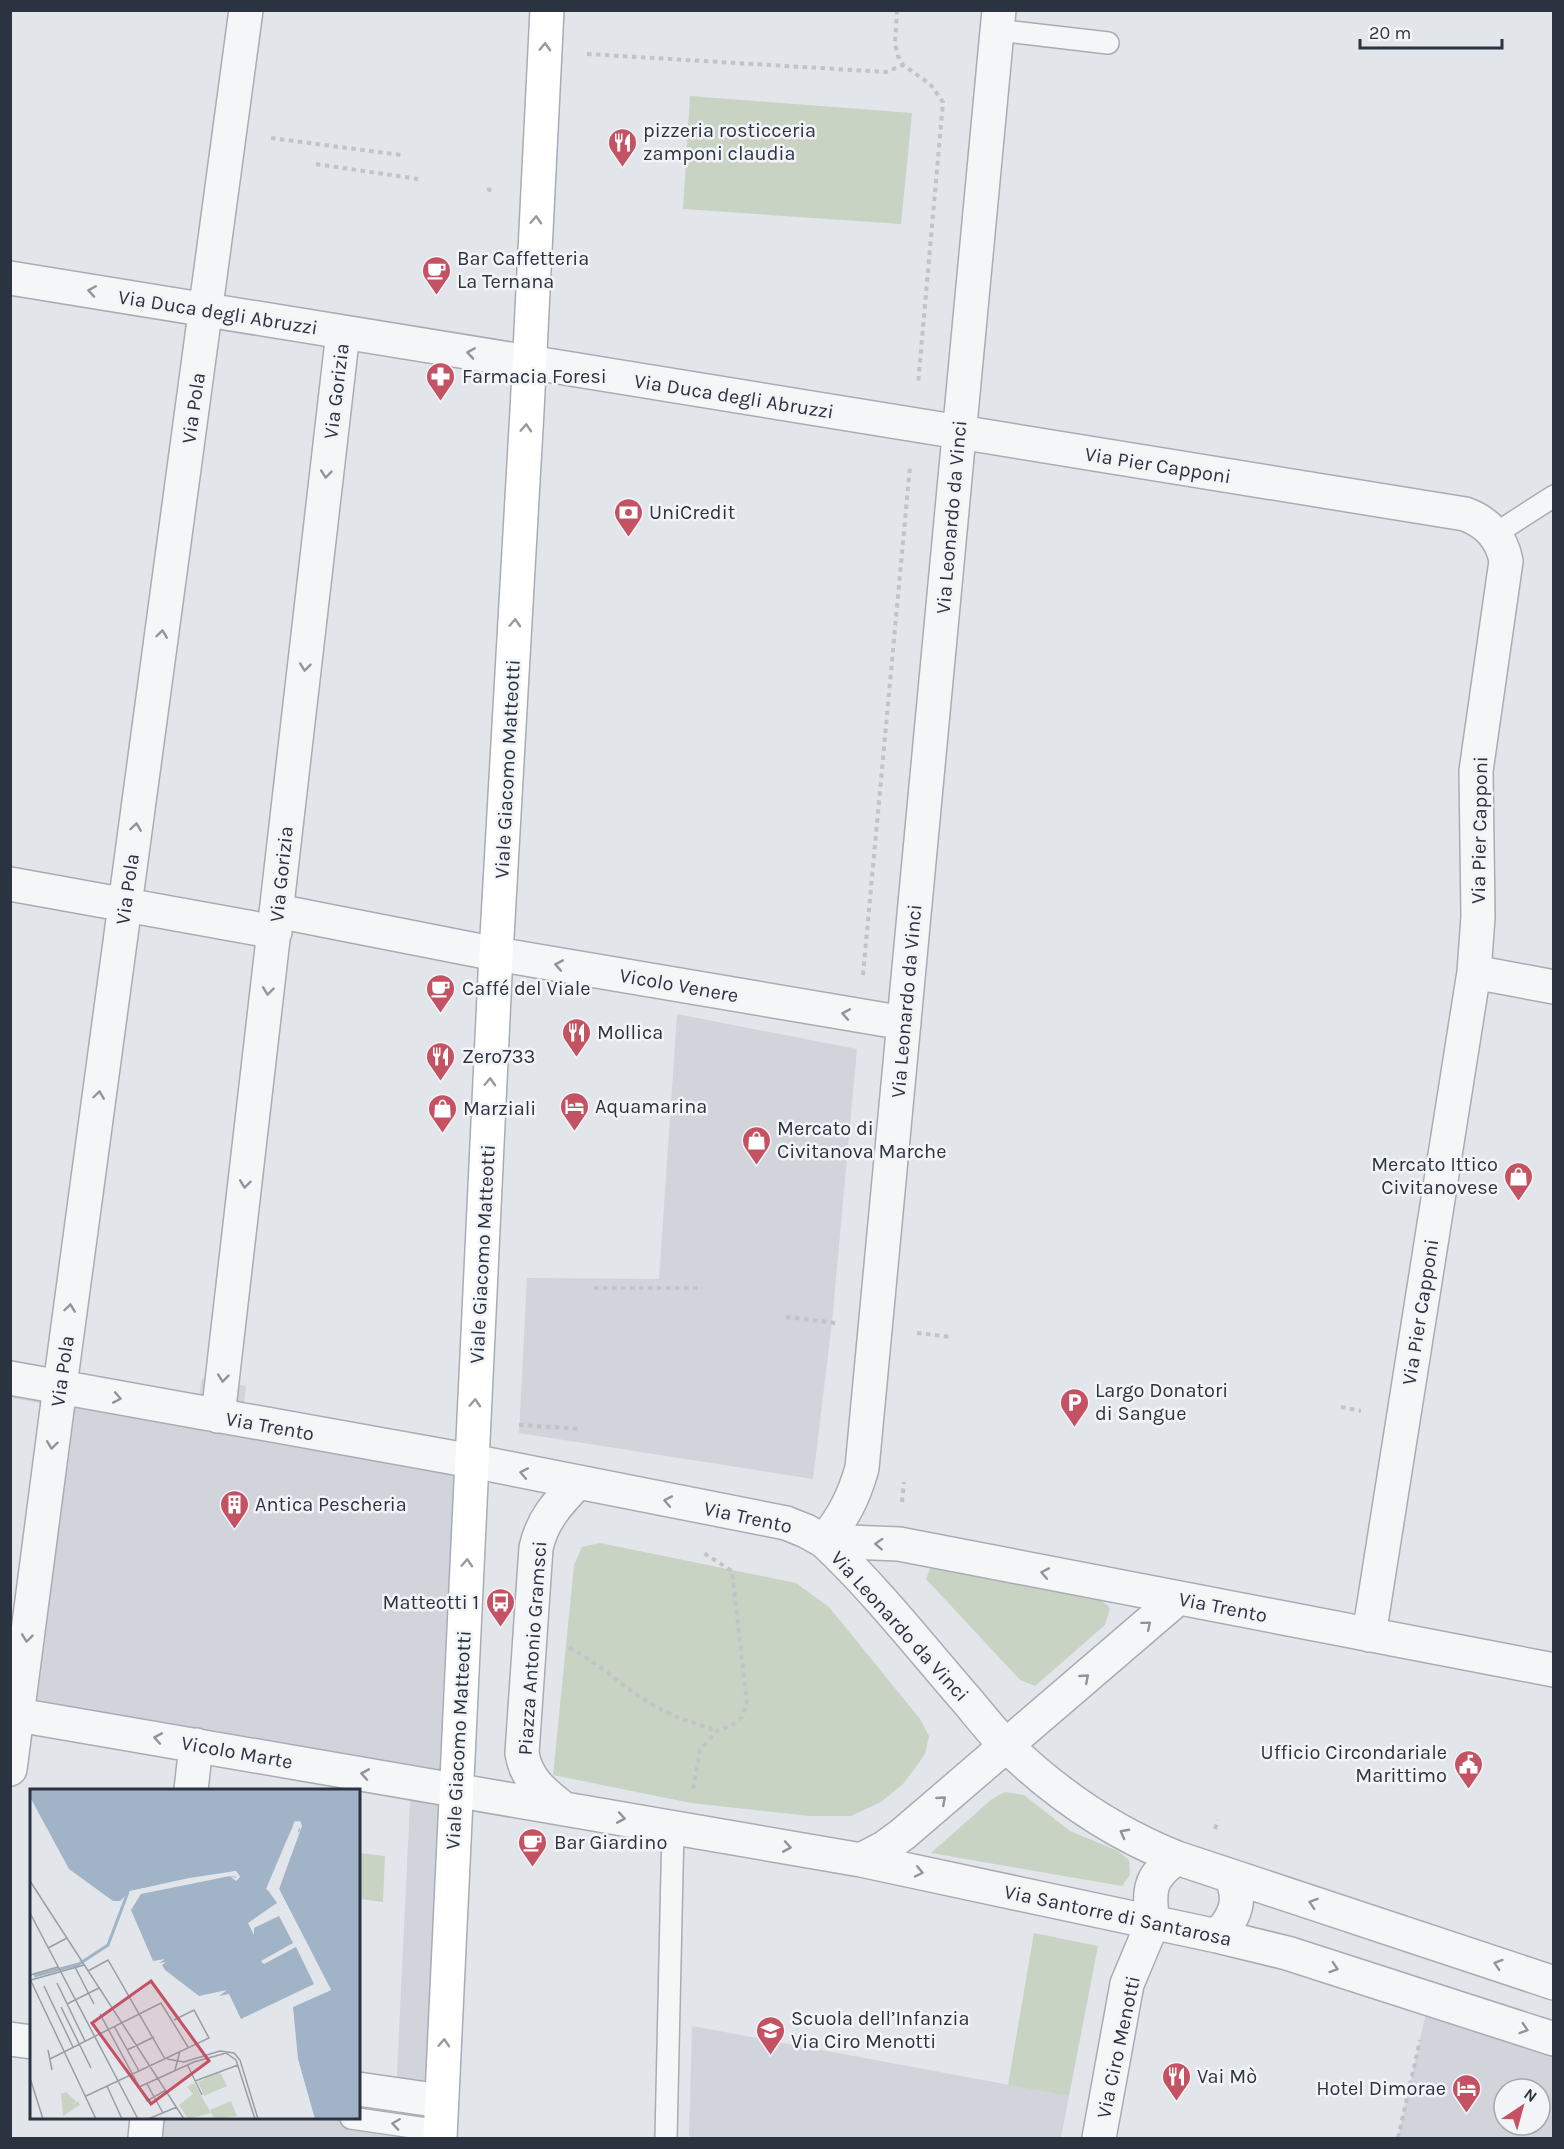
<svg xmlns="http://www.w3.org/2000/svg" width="1564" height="2149" viewBox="0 0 1564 2149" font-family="Karla,sans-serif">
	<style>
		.built { fill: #d1d4db; fill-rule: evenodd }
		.green { fill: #c8d3c4 }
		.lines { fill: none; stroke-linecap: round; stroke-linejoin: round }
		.lane-casing { stroke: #a8acb4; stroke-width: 24 }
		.street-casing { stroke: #a8acb4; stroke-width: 36 }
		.secondary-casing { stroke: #a8acb4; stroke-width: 36 }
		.path { stroke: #c1c3c8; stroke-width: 4; stroke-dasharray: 4.5 4.5; stroke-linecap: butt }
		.lane { stroke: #f5f6f8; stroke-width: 21 }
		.street { stroke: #f5f6f8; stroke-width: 33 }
		.secondary { stroke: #fff; stroke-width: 33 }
		.oneway { stroke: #9699a0 }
		.oneway2 { stroke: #90949c }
		.labels { text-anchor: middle; stroke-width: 5; stroke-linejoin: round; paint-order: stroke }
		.poi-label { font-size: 20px; fill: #2c3340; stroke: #f2f4f7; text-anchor: start }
		.street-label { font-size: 20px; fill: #2c3340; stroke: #f2f4f7 }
		.inset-river { fill: none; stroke: #a0b3c7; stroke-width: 3 }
		.inset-road { fill: none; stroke: #999ea6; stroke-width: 1.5 }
		.view { fill: #c45262; fill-opacity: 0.15; stroke: #c45262; stroke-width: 3 }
		.inset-edge { fill: none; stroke: #2c3340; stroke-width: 3 }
	</style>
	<rect width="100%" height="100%" fill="#e2e5ea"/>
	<path class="built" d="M 677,1014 L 857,1049 L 832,1322 L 813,1479 L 519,1433 L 527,1278 L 659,1279 Z
		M 10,1362 L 199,1396 L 202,1378 L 246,1386 L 244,1403 L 472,1461 L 440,2138 L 145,2138 L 147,2118 L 358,2118 L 359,2089 L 396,2095 L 411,1782 L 18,1715 L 57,1406 L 11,1398 Z
		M 1429,1999 L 1553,2039 L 1553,2138 L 1398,2138 ZM 1504,2089 L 1540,2089 L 1540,2125 L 1504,2125 Z
		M 692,2026 L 1069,2096 L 1061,2138 L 689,2138 Z"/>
	<path class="green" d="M 690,96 L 912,113 L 901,224 L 683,209 Z
		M 600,1543 L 796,1583 L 829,1607 L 920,1719 L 929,1736 L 925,1754 L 916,1767 L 903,1784 L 881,1802 L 851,1816 L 810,1816 L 691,1803 L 553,1775 L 574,1565 L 582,1547 Z
		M 931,1566 L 1100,1599 L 1110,1608 L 1105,1625 L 1035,1686 L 1020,1680 L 926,1579 Z
		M 1005,1792 L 1024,1795 L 1070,1831 L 1118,1851 L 1129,1860 L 1130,1875 L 1122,1886 L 931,1853 L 992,1799 Z
		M 359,1853 L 385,1856 L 383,1902 L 359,1899 Z
		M 1034,1933 L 1098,1946 L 1069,2096 L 1008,2085 Z"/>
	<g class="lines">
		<defs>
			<path id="lane" d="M 997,30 L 1108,43
				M 1495,534 L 1554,496
				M 351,2118 L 440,2131
				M 666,2138 L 673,1827"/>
			<path id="street" d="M 10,278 L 1465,514 C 1487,522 1502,538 1506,561 L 1476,771 L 1478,917 L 1474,972 L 1369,1635
				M 10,884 L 275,932
				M 277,911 L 496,954 L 904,1023
				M 1474,972 L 1554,987
				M 10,1378 L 472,1461 L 786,1523 L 806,1531 L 824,1541 L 899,1544 L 1554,1670
				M 218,1416 L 343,332
				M 824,1541 C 843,1518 854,1497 862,1468 L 999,10
				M 824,1541 C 875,1589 919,1645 964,1697 C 978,1713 991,1731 1006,1745 C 1055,1793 1114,1833 1177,1858 L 1554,1983
				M 18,1715 L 861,1860 L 1217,1936 L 1287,1953 L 1554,2039
				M 10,1769 L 62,1371 L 246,10
				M 191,1790 L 196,1745
				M 564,1809 C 544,1793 526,1780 522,1753 L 536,1548 C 542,1520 558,1503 577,1483
				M 861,1860 L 884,1848 L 903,1834 L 1178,1598
				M 1153,1922 C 1148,1891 1149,1876 1177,1858
				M 1217,1936 C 1235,1918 1243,1899 1230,1876
				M 10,2039 L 32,2042
				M 358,2089 L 441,2101
				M 145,2138 L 147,2118
				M 1099,2138 L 1127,1984 L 1153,1922"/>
			<path id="secondary" d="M 440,2138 L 496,954 L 527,411 L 547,10"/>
		</defs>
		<use href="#lane" class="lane-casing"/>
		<use href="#street" class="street-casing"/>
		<use href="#secondary" class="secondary-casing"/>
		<path class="path" d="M 897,10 L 895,44 L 898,56 L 903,65 L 930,84 L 943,102 L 918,384
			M 587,54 L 886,72 L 903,65
			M 271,138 L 401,155
			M 316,164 L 418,179
			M 487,189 L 494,191
			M 863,975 L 910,466
			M 594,1288 L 703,1288
			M 786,1317 L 836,1323
			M 917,1333 L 951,1337
			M 1341,1407 L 1361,1411
			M 519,1425 L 581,1429
			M 902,1502 L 904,1482
			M 569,1648 C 597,1661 619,1684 645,1700 C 668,1715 692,1723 717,1731
			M 693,1789 L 700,1750 L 717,1731 L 731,1726 L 741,1718 L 747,1704 L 732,1571 L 702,1552
			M 1215,1829 L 1218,1820
			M 1398,2138 L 1420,2040"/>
		<use href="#lane" class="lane"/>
		<use href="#street" class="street"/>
		<use href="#secondary" class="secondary"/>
	</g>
	<defs><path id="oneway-chevron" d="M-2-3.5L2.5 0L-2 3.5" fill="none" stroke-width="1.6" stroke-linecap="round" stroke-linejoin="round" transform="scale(1.5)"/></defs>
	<g class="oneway">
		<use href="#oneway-chevron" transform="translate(545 47) rotate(-87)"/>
		<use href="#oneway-chevron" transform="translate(536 220) rotate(-87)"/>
		<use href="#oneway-chevron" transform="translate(526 428) rotate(-87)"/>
		<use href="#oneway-chevron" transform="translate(515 623) rotate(-87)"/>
		<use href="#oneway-chevron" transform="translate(490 1082) rotate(-87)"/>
		<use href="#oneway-chevron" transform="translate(475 1403) rotate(-87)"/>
		<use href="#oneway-chevron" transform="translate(467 1563) rotate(-87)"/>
		<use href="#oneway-chevron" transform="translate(444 2043) rotate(-87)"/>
	</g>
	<g class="oneway2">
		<use href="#oneway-chevron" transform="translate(92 291) rotate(-171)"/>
		<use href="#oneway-chevron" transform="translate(471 353) rotate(-171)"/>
		<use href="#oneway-chevron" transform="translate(326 474) rotate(96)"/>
		<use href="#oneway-chevron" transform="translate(162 634) rotate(-82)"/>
		<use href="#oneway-chevron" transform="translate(305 667) rotate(96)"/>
		<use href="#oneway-chevron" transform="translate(136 827) rotate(-82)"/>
		<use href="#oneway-chevron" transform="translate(559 965) rotate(-170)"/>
		<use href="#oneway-chevron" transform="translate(268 991) rotate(97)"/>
		<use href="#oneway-chevron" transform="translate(846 1014) rotate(-170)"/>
		<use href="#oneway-chevron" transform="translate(99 1095) rotate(-82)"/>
		<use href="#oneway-chevron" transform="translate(245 1184) rotate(97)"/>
		<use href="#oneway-chevron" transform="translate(70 1308) rotate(-82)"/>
		<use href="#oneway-chevron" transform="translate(223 1378) rotate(96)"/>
		<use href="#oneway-chevron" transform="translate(117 1398) rotate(11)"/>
		<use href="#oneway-chevron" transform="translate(52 1445) rotate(97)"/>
		<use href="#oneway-chevron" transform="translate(524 1473) rotate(-169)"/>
		<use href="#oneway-chevron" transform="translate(668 1501) rotate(-169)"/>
		<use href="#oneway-chevron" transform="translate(879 1544) rotate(-177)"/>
		<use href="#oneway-chevron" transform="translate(1045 1573) rotate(-169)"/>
		<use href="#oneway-chevron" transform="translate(1147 1625) rotate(-40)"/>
		<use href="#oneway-chevron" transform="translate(27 1638) rotate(97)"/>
		<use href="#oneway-chevron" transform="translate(1085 1678) rotate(-41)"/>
		<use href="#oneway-chevron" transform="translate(158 1738) rotate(-170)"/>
		<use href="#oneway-chevron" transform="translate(365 1774) rotate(-170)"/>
		<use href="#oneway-chevron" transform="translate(942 1800) rotate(-41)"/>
		<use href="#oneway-chevron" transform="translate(621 1818) rotate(10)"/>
		<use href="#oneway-chevron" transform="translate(1124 1833) rotate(-152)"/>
		<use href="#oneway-chevron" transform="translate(787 1847) rotate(10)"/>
		<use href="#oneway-chevron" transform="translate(919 1872) rotate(12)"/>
		<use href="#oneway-chevron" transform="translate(1313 1903) rotate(-162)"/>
		<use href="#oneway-chevron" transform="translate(1498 1964) rotate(-162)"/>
		<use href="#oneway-chevron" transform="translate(1334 1968) rotate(18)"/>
		<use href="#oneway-chevron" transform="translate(1524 2029) rotate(18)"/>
		<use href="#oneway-chevron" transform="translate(396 2124) rotate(-172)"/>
	</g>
	<defs>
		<symbol id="restaurant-pin" viewBox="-11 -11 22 30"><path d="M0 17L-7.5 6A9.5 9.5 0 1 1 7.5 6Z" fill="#c45262" stroke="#f2f4f7"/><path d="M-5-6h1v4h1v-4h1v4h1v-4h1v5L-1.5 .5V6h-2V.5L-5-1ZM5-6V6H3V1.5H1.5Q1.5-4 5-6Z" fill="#fff"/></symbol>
		<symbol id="cafe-pin" viewBox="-11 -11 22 30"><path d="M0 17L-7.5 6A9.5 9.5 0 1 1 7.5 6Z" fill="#c45262" stroke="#f2f4f7"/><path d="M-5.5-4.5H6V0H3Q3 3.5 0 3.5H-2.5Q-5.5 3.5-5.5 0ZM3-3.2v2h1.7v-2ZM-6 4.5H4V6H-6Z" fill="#fff"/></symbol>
		<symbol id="pharmacy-pin" viewBox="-11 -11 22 30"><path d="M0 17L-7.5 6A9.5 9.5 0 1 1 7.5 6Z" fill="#c45262" stroke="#f2f4f7"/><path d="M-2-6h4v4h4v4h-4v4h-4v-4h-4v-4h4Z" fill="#fff"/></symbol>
		<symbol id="bank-pin" viewBox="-11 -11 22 30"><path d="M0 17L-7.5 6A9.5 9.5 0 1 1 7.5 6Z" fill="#c45262" stroke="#f2f4f7"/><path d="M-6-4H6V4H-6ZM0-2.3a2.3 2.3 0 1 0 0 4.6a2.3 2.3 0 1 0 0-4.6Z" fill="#fff"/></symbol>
		<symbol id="hotel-pin" viewBox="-11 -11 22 30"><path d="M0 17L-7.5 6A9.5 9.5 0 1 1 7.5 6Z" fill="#c45262" stroke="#f2f4f7"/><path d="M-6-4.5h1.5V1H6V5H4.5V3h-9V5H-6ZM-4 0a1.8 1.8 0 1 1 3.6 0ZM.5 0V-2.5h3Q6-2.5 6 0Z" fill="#fff"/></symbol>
		<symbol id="shop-pin" viewBox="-11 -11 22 30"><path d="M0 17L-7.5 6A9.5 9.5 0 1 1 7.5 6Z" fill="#c45262" stroke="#f2f4f7"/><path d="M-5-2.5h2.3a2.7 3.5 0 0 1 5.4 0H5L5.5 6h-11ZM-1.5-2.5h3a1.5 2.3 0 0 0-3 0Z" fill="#fff"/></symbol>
		<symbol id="parking-pin" viewBox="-11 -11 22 30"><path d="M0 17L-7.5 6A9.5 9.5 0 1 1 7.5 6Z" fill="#c45262" stroke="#f2f4f7"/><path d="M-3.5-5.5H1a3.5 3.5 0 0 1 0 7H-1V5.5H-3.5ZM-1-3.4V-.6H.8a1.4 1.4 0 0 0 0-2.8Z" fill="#fff"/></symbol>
		<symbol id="building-pin" viewBox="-11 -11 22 30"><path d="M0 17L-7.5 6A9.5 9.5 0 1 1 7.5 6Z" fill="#c45262" stroke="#f2f4f7"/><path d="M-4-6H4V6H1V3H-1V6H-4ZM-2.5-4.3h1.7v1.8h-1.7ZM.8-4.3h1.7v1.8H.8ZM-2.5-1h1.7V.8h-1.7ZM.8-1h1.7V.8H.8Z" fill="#fff"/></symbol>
		<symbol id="bus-pin" viewBox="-11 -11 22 30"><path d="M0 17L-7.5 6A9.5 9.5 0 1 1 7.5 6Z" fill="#c45262" stroke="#f2f4f7"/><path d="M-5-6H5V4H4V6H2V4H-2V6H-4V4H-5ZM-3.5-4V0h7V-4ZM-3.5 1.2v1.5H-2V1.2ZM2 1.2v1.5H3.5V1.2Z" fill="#fff"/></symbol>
		<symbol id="civic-pin" viewBox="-11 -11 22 30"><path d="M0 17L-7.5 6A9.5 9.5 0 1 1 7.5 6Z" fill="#c45262" stroke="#f2f4f7"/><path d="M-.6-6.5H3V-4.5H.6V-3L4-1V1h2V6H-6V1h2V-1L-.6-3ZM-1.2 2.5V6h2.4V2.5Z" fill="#fff"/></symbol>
		<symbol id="school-pin" viewBox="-11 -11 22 30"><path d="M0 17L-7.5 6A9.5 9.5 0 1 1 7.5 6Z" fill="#c45262" stroke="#f2f4f7"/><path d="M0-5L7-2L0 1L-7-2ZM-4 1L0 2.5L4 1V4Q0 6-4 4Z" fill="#fff"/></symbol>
	</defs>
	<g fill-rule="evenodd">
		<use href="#restaurant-pin" x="606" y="126" width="33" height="45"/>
		<use href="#cafe-pin" x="420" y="254" width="33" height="45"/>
		<use href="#pharmacy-pin" x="424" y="360" width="33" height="45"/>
		<use href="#bank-pin" x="612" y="496" width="33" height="45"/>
		<use href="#cafe-pin" x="424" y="972" width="33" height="45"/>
		<use href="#restaurant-pin" x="560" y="1016" width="33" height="45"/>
		<use href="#restaurant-pin" x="424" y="1040" width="33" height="45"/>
		<use href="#hotel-pin" x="558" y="1090" width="33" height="45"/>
		<use href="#shop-pin" x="426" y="1092" width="33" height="45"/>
		<use href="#shop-pin" x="740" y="1124" width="33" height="45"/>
		<use href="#shop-pin" x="1502" y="1160" width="33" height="45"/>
		<use href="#parking-pin" x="1058" y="1386" width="33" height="45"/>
		<use href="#building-pin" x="218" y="1488" width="33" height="45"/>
		<use href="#bus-pin" x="484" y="1586" width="33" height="45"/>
		<use href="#civic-pin" x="1452" y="1748" width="33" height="45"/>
		<use href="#cafe-pin" x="516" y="1826" width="33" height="45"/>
		<use href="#school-pin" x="754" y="2014" width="33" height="45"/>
		<use href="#restaurant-pin" x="1160" y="2060" width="33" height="45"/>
		<use href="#hotel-pin" x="1450" y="2072" width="33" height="45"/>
	</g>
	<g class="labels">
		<g class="poi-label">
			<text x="643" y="137">pizzeria rosticceria<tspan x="643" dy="23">zamponi claudia</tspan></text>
			<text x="457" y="265">Bar Caffetteria<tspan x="457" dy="23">La Ternana</tspan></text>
			<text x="462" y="383">Farmacia Foresi</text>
			<text x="649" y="519">UniCredit</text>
			<text x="462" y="995">Caffé del Viale</text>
			<text x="597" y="1039">Mollica</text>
			<text x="462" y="1063">Zero733</text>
			<text x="595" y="1113">Aquamarina</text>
			<text x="463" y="1115">Marziali</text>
			<text x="777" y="1135">Mercato di<tspan x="777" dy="23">Civitanova Marche</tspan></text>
			<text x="1498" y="1171" text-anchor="end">Mercato Ittico<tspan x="1498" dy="23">Civitanovese</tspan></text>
			<text x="1095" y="1397">Largo Donatori<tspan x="1095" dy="23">di Sangue</tspan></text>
			<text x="255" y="1511">Antica Pescheria</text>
			<text x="479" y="1609" text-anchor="end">Matteotti 1</text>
			<text x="1447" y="1759" text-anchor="end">Ufficio Circondariale<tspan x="1447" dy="23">Marittimo</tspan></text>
			<text x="554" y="1849">Bar Giardino</text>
			<text x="791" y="2025">Scuola dell’Infanzia<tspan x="791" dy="23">Via Ciro Menotti</tspan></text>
			<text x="1197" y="2083">Vai Mò</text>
			<text x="1446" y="2095" text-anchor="end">Hotel Dimorae</text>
		</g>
		<g class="street-label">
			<text transform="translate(218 312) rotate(9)" y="7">Via Duca degli Abruzzi</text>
			<text transform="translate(336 391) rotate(-83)" y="7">Via Gorizia</text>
			<text transform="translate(734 396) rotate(9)" y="7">Via Duca degli Abruzzi</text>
			<text transform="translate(193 408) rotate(-82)" y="7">Via Pola</text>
			<text transform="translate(1158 465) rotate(9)" y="7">Via Pier Capponi</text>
			<text transform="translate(951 517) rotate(-85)" y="7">Via Leonardo da Vinci</text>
			<text transform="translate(507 769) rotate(-87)" y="7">Viale Giacomo Matteotti</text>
			<text transform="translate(1479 830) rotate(-89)" y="7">Via Pier Capponi</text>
			<text transform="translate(281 874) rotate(-84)" y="7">Via Gorizia</text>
			<text transform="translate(127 889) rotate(-82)" y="7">Via Pola</text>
			<text transform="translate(679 985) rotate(10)" y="7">Vicolo Venere</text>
			<text transform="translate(906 1001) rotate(-85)" y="7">Via Leonardo da Vinci</text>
			<text transform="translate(482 1254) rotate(-87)" y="7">Viale Giacomo Matteotti</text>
			<text transform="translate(1420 1312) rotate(-81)" y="7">Via Pier Capponi</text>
			<text transform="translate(62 1371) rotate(-82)" y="7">Via Pola</text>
			<text transform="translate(270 1426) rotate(10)" y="7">Via Trento</text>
			<text transform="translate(748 1517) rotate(12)" y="7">Via Trento</text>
			<text transform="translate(1223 1607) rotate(11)" y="7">Via Trento</text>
			<text transform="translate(900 1626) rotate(48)" y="7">Via Leonardo da Vinci</text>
			<text transform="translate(532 1648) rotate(-86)" y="7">Piazza Antonio Gramsci</text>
			<text transform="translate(458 1740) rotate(-87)" y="7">Viale Giacomo Matteotti</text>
			<text transform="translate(237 1752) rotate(10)" y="7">Vicolo Marte</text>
			<text transform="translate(1118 1915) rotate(12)" y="7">Via Santorre di Santarosa</text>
			<text transform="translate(1118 2047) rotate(-78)" y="7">Via Ciro Menotti</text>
		</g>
	</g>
	<g transform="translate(30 1789)">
		<rect width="330" height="330" fill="#e2e5ea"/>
		<path d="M 190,283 L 197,297 L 174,307 L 168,293 ZM 164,294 L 181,324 L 158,330 L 149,316 L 163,305 L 157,298 ZM 36,303 L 46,312 L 42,316 L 48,312 L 50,316 L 33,327 L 31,305 ZM 201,312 L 207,327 L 184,330 L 180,321 Z" fill="#c8d3c4"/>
		<path d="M 0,0 L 330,0 L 330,330 L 285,330 L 268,270 L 263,218 L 301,201 L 249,100 L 271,33 L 265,32 L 237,100 L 247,114 L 218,134 L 224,146 L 224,139 L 249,127 L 263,154 L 231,172 L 234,175 L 266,158 L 284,195 L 211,230 L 199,205 L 189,207 L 197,201 L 169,207 L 135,181 L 132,176 L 136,173 L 129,174 L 135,170 L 123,172 L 101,121 L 111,105 L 200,87 L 210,88 L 206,82 L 100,102 L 90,112 L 83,112 L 39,80 L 0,8 Z" fill="#a0b3c7"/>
		<path d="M 270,32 L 272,37 L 249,100 L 301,201 L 260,219 L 298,200 L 246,100 L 246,91 L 264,45 L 270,42 L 269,35 L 263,36 L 248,77 L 240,99 L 243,104 L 236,100 L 264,34 ZM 206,82 L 210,88 L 206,92 L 200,87 L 206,89 L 207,84 L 99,106 L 100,102 L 159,89 Z" fill="#e2e5ea"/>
		<path class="inset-river" d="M 4,187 L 49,175 L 78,156 L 98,103"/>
		<path class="inset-road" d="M 0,92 L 154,330M 0,124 L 108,330M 18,159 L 37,149M 45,178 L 64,215M 58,182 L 78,171 L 135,270M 0,186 L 28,178M 0,190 L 66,330M 1,191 L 54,176M 27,194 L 55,252M 14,197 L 43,258M 37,215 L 69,199M 31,218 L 61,279M 70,225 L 117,312 L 136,301M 84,237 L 109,282M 18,261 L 22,281M 97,261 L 124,248M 20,270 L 131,214 L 158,258M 137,270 L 154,273 L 190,262 L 204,264 L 210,271 L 228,330M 157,275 L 172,306M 145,281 L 150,262M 0,289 L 13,330M 165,292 L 208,276M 117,295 L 133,324M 77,297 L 92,330M 109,298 L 164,273 L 196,264 L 206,271 L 225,330M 56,307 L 179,249 L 164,221 L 144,231M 118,330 L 147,318"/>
		<path class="view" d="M 121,192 L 179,272 L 121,315 L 62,234 Z"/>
		<rect width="330" height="330" class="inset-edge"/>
	</g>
	<rect width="1564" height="2149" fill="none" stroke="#2c3340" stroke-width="24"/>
	<g transform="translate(1522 2107) rotate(36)"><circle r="28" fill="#f2f4f7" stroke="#a3a7ae" stroke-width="1.5"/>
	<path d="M0-4.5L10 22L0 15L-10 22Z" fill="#c45262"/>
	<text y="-9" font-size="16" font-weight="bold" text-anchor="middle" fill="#2c3340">N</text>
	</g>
	<path d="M1360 39v9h142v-9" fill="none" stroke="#2c3340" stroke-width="3"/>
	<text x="1369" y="39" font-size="18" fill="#2c3340" stroke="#f2f4f7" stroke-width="4.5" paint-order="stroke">20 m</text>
</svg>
